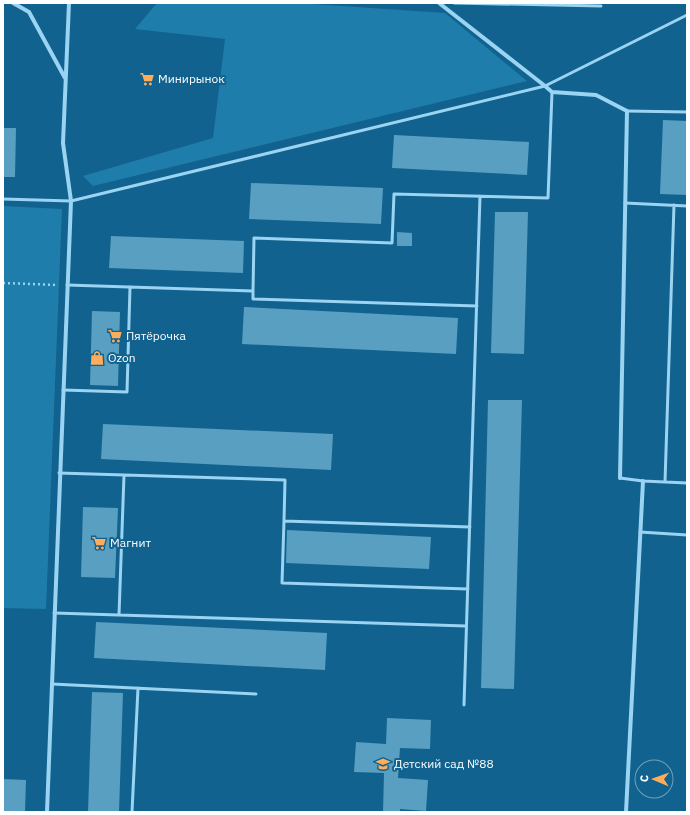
<svg xmlns="http://www.w3.org/2000/svg" width="690" height="815" viewBox="0 0 690 815" font-family="'IBM Plex Sans',sans-serif">
	<style>
		.green { fill: #1f7dab }
		.building { fill: #589fc2 }
		.lines { fill: none; stroke-linecap: round; stroke-linejoin: round }
		.path { stroke: #9ad4f2; stroke-width: 2.5; stroke-dasharray: 2 3; stroke-linecap: butt }
		.service { stroke: #9ad4f2; stroke-width: 3 }
		.minor { stroke: #9ad4f2; stroke-width: 4 }
		.labels { text-anchor: middle; stroke-width: 4; stroke-linejoin: round; paint-order: stroke }
		.poi-label { font-size: 12px; fill: #fff; stroke: #11628e; text-anchor: start }
	</style>
	<rect width="100%" height="100%" fill="#11628e"/>
	<path class="green" d="M 157,3 L 298,3 L 445,13 L 527,81 L 93,186 L 83,176 L 213,138 L 225,39 L 135,29 Z
		M 3,206 L 62,209 L 46,609 L 3,608 Z"/>
	<path class="building" d="M 663,120 L 687,121 L 687,195 L 660,194 Z
		M 3,128 L 16,128 L 15,177 L 3,177 Z
		M 394,135 L 529,142 L 527,175 L 392,168 Z
		M 251,183 L 383,188 L 381,224 L 249,219 Z
		M 495,212 L 528,212 L 524,354 L 491,353 Z
		M 397,232 L 412,233 L 412,246 L 397,246 Z
		M 111,236 L 244,241 L 243,273 L 109,268 Z
		M 244,307 L 458,318 L 456,354 L 242,344 Z
		M 92,311 L 120,312 L 118,386 L 90,385 Z
		M 488,400 L 522,400 L 514,689 L 481,688 Z
		M 103,424 L 333,434 L 331,470 L 101,459 Z
		M 83,507 L 118,508 L 115,578 L 81,577 Z
		M 287,530 L 431,537 L 429,569 L 286,563 Z
		M 96,622 L 327,633 L 325,670 L 94,658 Z
		M 92,692 L 123,693 L 119,812 L 88,812 Z
		M 387,718 L 431,720 L 430,749 L 400,748 L 398,778 L 428,780 L 426,811 L 400,809 L 400,812 L 383,812 L 384,773 L 354,772 L 356,742 L 386,744 Z
		M 3,779 L 26,780 L 25,812 L 3,812 Z"/>
	<g class="lines">
		<path class="path" d="M 3,283 L 58,285"/>
		<path class="service" d="M 454,3 L 601,6
			M 627,111 L 687,112
			M 3,199 L 71,201 L 545,86 L 687,15
			M 625,203 L 687,206
			M 67,285 L 253,291 L 254,238 L 392,243 L 394,194 L 548,198 L 552,92
			M 253,291 L 253,299 L 477,306
			M 63,390 L 127,392 L 130,287
			M 59,473 L 285,480 L 284,521 L 470,527
			M 620,478 L 643,481 L 687,483
			M 665,482 L 674,205
			M 284,521 L 282,583 L 468,589
			M 640,532 L 687,535
			M 54,613 L 466,626
			M 119,615 L 124,475
			M 52,684 L 256,694
			M 464,705 L 480,196
			M 132,812 L 138,688"/>
		<path class="minor" d="M 13,3 L 29,12 L 65,78
			M 439,3 L 545,86 L 552,92 L 596,95 L 627,111 L 620,478
			M 47,812 L 71,201 L 63,143 L 69,3
			M 626,812 L 643,481"/>
	</g>
	<defs>
		<symbol id="supermarket-bare" viewBox="-9 -9 18 18"><path d="M-6-5.5h2.5l.6 2H6L4.5 2H-2.5L-4.4-4H-6ZM-1.5 3.2a1.3 1.3 0 1 0 .1 0ZM3 3.2a1.3 1.3 0 1 0 .1 0Z" fill="#ffad5b" stroke="#11628e" stroke-width="2.5" paint-order="stroke"/></symbol>
		<symbol id="shop-bare" viewBox="-9 -9 18 18"><path d="M-5-2.5h2.3a2.7 3.5 0 0 1 5.4 0H5L5.5 6h-11ZM-1.5-2.5h3a1.5 2.3 0 0 0-3 0Z" fill="#ffad5b" stroke="#11628e" stroke-width="2.5" paint-order="stroke"/></symbol>
		<symbol id="school-bare" viewBox="-9 -9 18 18"><path d="M0-5L7-2L0 1L-7-2ZM-4 1L0 2.5L4 1V4Q0 6-4 4Z" fill="#ffad5b" stroke="#11628e" stroke-width="2.5" paint-order="stroke"/></symbol>
	</defs>
	<g fill-rule="evenodd">
		<use href="#supermarket-bare" x="137" y="69" width="20" height="20"/>
		<use href="#supermarket-bare" x="105" y="326" width="20" height="20"/>
		<use href="#shop-bare" x="87" y="348" width="20" height="20"/>
		<use href="#supermarket-bare" x="89" y="533" width="20" height="20"/>
		<use href="#school-bare" x="373" y="754" width="20" height="20"/>
	</g>
	<g class="labels">
		<g class="poi-label">
			<text x="158" y="83">Минирынок</text>
			<text x="126" y="340">Пятёрочка</text>
			<text x="108" y="362">Ozon</text>
			<text x="110" y="547">Магнит</text>
			<text x="394" y="768">Детский сад №88</text>
		</g>
	</g>
	<rect width="690" height="815" fill="none" stroke="#ffffff" stroke-width="8"/>
	<g transform="translate(654 779) rotate(272)"><circle r="19" fill="#11628e" stroke="#70a1bb"/>
	<path d="M0-3L7 15L0 10L-7 15Z" fill="#ffad5b"/>
	<text y="-6" font-size="11" font-weight="bold" text-anchor="middle" fill="#ffffff">С</text>
	</g>
</svg>
